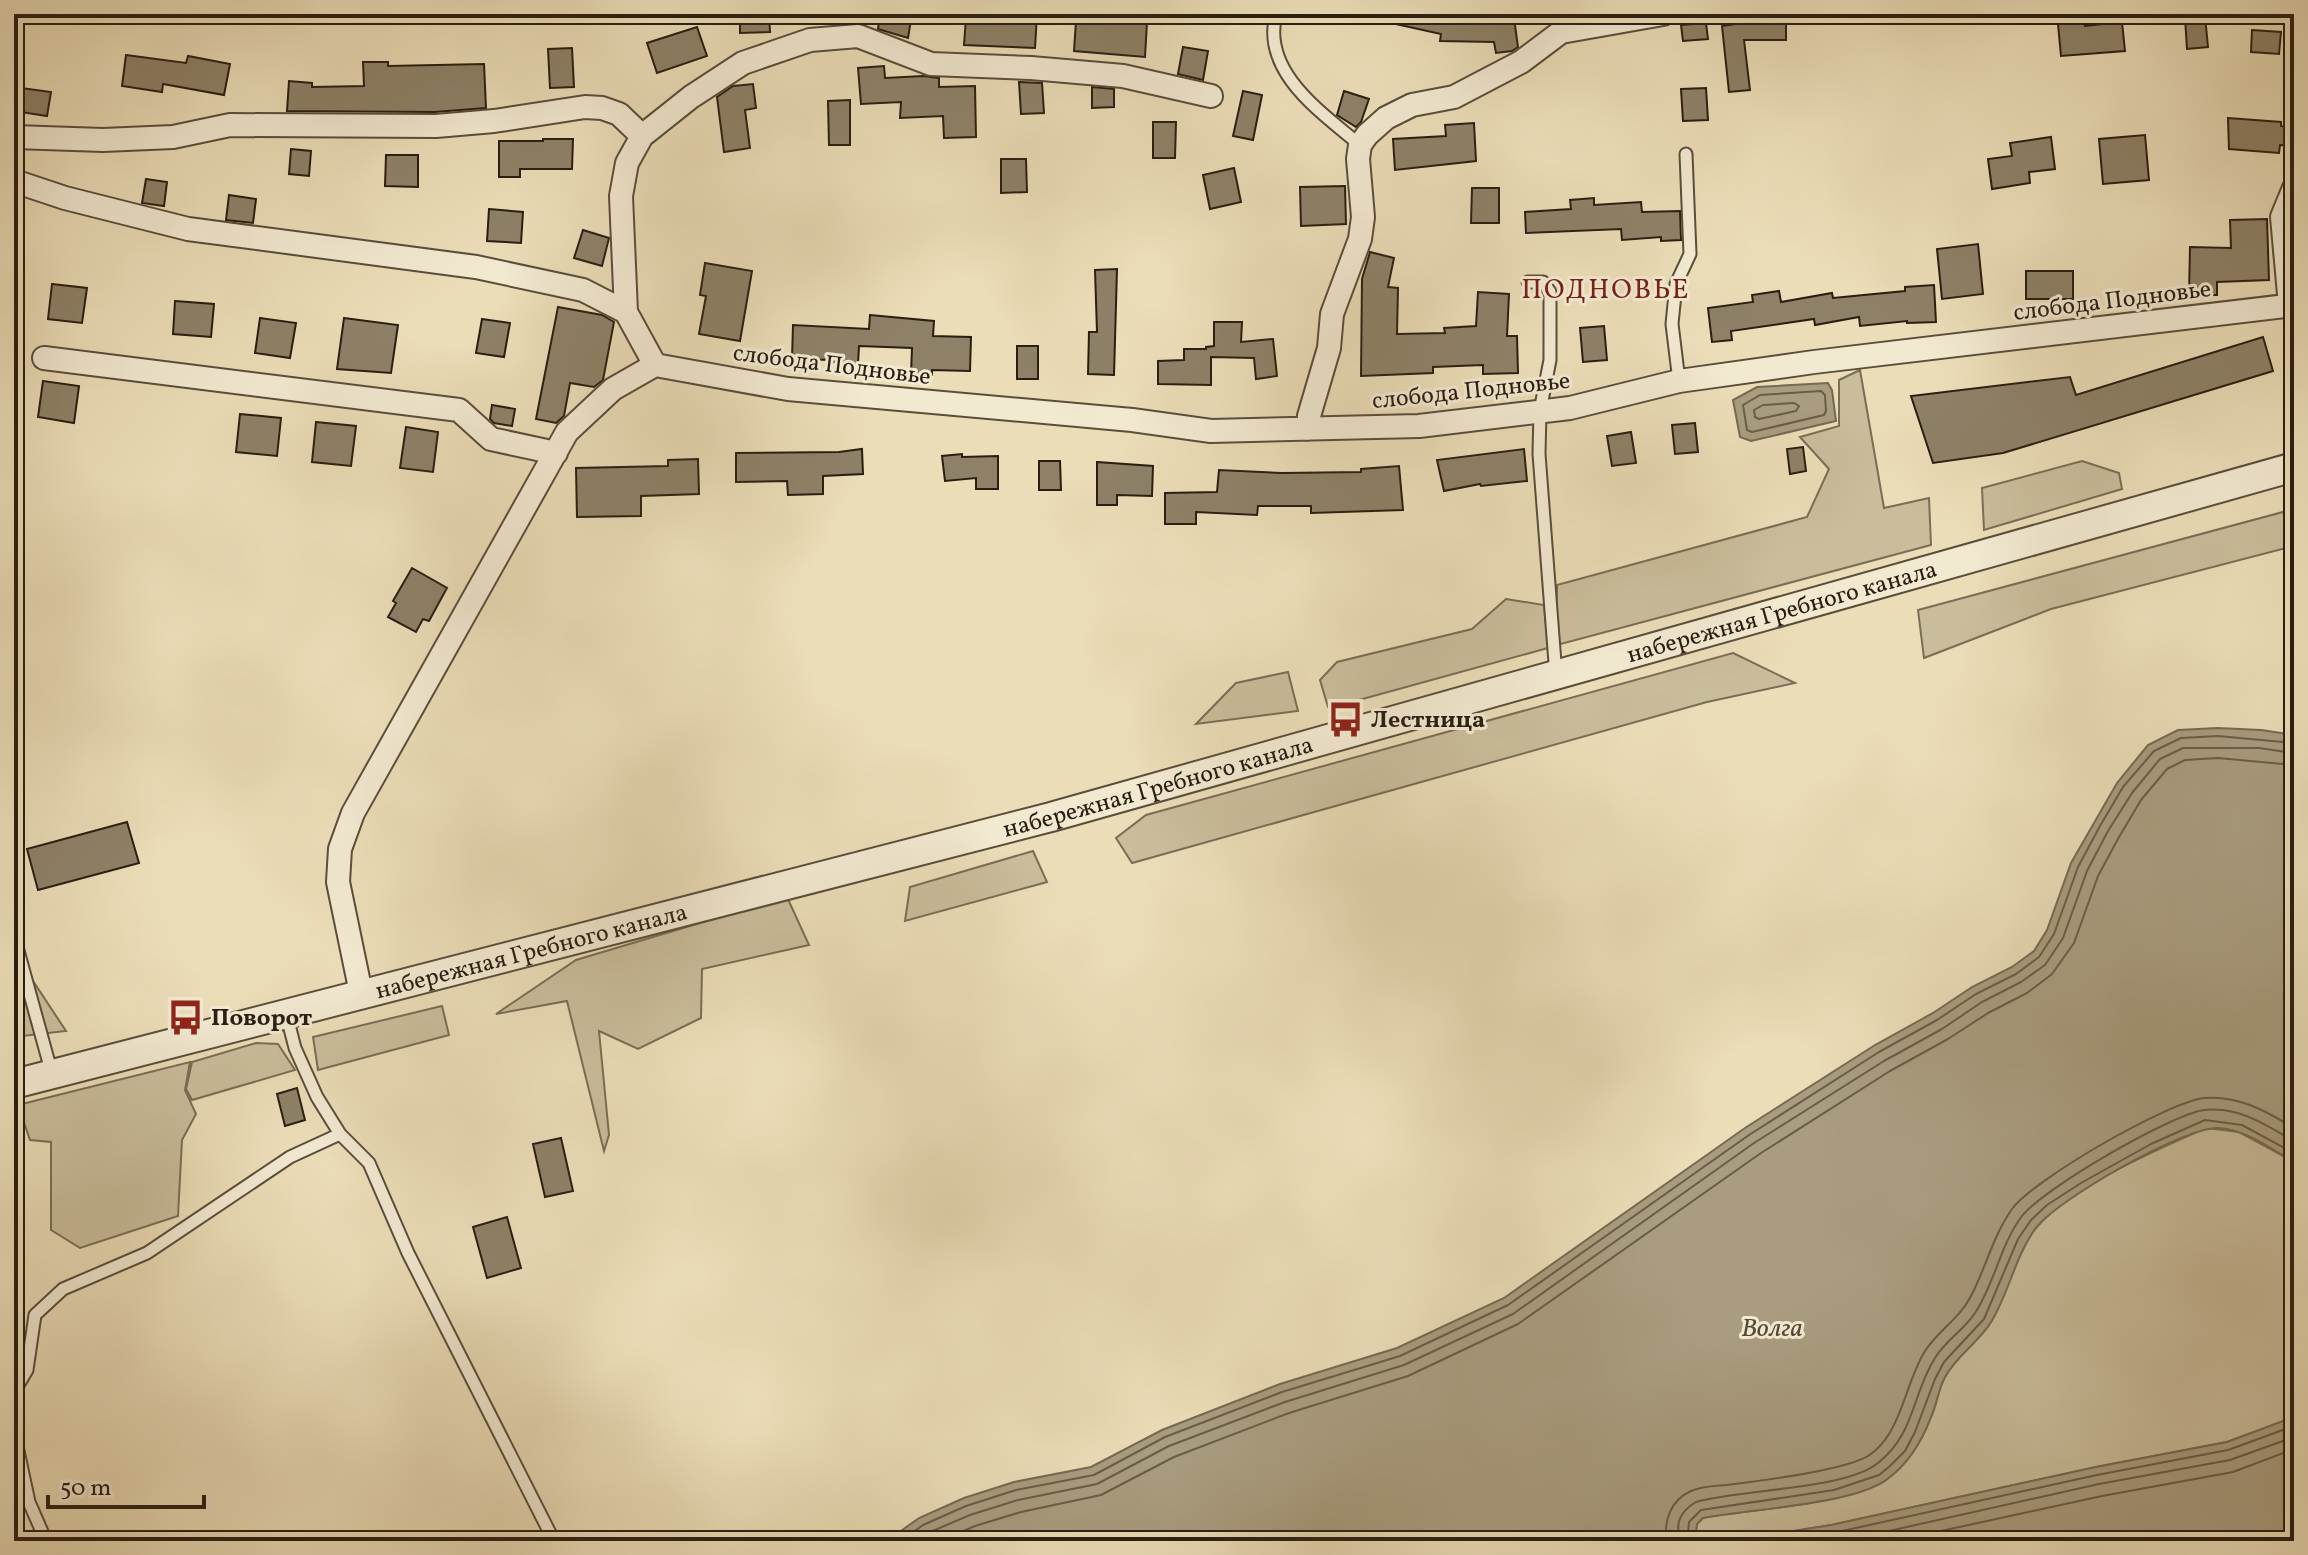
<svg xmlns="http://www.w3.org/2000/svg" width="2308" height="1555" viewBox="0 0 2308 1555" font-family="Vollkorn,serif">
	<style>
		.green { fill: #cabd9c; stroke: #7a6e56; stroke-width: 2 }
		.water { fill: #a99c7f; stroke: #766a53; stroke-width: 2 }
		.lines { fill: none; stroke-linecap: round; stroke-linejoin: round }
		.shore { stroke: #695d48; stroke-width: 2 }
		.building { fill: #8e8168; stroke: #291e11; stroke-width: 2 }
		.service-casing { stroke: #5a4e3b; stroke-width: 15 }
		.minor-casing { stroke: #5a4e3b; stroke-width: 26 }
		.tertiary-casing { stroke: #5a4e3b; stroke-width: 32 }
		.service { stroke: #f2e9d1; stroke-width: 11 }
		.minor { stroke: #f2e9d1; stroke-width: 22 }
		.tertiary { stroke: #f2e9d1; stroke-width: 28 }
		.labels { text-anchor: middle; stroke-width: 6; stroke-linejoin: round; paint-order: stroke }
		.street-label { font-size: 24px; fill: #291e11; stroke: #f2e9d1 }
		.poi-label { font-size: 24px; font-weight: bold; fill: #291e11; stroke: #f2e9d1; text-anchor: start }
		.water-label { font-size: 26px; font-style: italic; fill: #564a38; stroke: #f2e9d1 }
		.quarter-label { font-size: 28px; letter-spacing: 2px; fill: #7a1f14; stroke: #f2e9d1 }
	</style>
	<rect width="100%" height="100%" fill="#ebddb8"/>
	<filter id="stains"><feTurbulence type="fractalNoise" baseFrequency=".0025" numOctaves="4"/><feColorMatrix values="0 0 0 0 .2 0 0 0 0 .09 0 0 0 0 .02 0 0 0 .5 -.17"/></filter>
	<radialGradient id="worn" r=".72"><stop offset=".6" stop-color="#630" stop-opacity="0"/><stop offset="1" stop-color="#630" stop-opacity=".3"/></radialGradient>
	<path class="green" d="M 1860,370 L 1884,508 L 1929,498 L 1931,545 L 1557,645 L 1557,585 L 1807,517 L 1829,469 L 1800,437 L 1839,426 L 1839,380 Z
		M 2082,461 L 2119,473 L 2122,489 L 1984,530 L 1982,488 Z
		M 2294,509 L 2294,546 L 2051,609 L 1924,658 L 1918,610 Z
		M 1506,599 L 1544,605 L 1548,648 L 1348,703 L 1328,707 L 1320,680 L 1337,662 L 1472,629 Z
		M 1733,653 L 1795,683 L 1707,702 L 1132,863 L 1116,838 L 1146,815 Z
		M 1288,672 L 1298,711 L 1196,724 L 1236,683 Z
		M 1033,851 L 1047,882 L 905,921 L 910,887 Z
		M 787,897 L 809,945 L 702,969 L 701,1018 L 638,1049 L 599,1031 L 609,1135 L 604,1151 L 567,1001 L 496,1014 L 576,960 Z
		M 14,952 L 66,1031 L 14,1037 L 14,996 L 19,989 L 14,985 Z
		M 442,1006 L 449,1035 L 318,1070 L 313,1037 Z
		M 256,1043 L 278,1044 L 295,1070 L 192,1100 L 186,1089 L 192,1062 Z
		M 190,1062 L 185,1090 L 196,1114 L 182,1140 L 178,1216 L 80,1248 L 51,1230 L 51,1142 L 30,1140 L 18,1105 Z
		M 2206,1128 L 2239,1132 L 2294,1162 L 2294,1417 L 2227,1442 L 2096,1467 L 1832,1525 L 1750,1538 L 1719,1540 L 1700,1537 L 1696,1531 L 1697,1524 L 1703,1518 C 1748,1509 1851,1505 1886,1480 C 1907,1465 1922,1441 1931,1417 C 1937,1404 1938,1389 1945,1377 C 1957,1355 1979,1342 1991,1322 C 2006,1297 2011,1269 2025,1244 C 2052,1193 2154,1151 2206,1128 Z"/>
	<path class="water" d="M 1828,383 L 1832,390 L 1836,421 L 1751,441 L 1740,437 L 1733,400 L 1757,387 Z
		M 2218,728 L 2261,730 L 2294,735 L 2294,1162 C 2271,1149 2245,1129 2218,1128 C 2183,1127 2055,1201 2035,1229 C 2015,1257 2009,1293 1991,1322 C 1978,1343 1956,1356 1945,1377 C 1938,1390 1937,1404 1931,1417 C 1922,1441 1907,1465 1886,1480 C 1851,1505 1748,1509 1703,1518 L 1697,1524 L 1696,1531 L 1700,1537 L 1719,1540 L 1750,1538 L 1831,1525 L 2096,1467 L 2227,1442 L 2294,1417 L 2294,1541 L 887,1541 L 919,1518 L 964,1498 L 1014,1482 L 1091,1467 L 1162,1430 L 1280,1384 L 1397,1348 L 1504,1298 L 1745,1128 L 1875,1045 L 1933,1013 L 1972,987 L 2012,967 L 2034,951 L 2047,930 L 2071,863 L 2117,783 L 2148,745 L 2178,730 Z"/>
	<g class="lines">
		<path class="shore" d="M 1821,391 L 1825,395 L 1826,411 L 1824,415 L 1752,432 L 1747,430 L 1743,405 L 1760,395 Z
			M 1794,403 L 1799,406 L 1796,411 L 1759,419 L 1755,417 L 1754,410 L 1763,405 Z
			M 901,1541 L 923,1525 L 966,1506 L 1016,1490 L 1094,1475 L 1165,1437 L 1282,1392 L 1400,1356 L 1508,1305 L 1749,1135 L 1879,1052 L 1937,1020 L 1976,994 L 2016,974 L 2039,957 L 2054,934 L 2078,867 L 2100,826 L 2123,787 L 2154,751 L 2181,738 L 2218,736 L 2294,743
			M 918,1541 L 928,1533 L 970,1515 L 1018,1500 L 1097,1484 L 1169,1446 L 1285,1402 L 1404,1365 L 1513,1314 L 1754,1143 L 1884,1061 L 1942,1029 L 1982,1002 L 2021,982 L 2045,965 L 2063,938 L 2087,871 L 2108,831 L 2132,793 L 2160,759 L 2183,748 L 2259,748 L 2294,753
			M 941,1541 L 975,1526 L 1021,1512 L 1101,1495 L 1174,1457 L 1289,1413 L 1408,1376 L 1518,1324 L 1761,1153 L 1890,1071 L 1948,1039 L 1988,1013 L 2027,993 L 2052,974 L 2074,943 L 2098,876 L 2119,837 L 2141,800 L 2167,769 L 2185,760 L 2218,758 L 2294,765
			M 1667,1541 C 1663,1521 1671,1500 1691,1491 C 1702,1486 1715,1486 1726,1485 C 1758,1481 1843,1471 1868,1456 C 1876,1451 1884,1442 1889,1434 C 1905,1408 1909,1377 1925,1351 C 1938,1331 1960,1318 1971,1296 C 1986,1267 1993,1236 2012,1209 C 2034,1179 2168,1102 2204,1098 C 2238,1095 2266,1111 2294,1128
			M 1681,1541 C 1674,1524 1681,1511 1696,1502 C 1740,1489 1845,1490 1878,1463 C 1915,1434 1912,1394 1935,1358 C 1945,1341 1964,1330 1975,1313 C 1995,1283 2000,1245 2022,1216 C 2044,1188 2170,1115 2204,1110 C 2210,1109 2217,1110 2223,1110 C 2249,1113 2272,1129 2294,1141
			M 1693,1541 L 1688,1533 L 1689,1522 L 1701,1510 L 1834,1490 L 1879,1475 L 1890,1466 L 1905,1451 L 1915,1432 L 1935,1379 L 1944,1362 L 1984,1319 L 2018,1239 L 2031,1220 L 2047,1205 L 2081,1183 L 2151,1144 L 2205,1120 L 2242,1125 L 2294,1153
			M 1786,1541 L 1833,1533 L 2097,1475 L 2228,1450 L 2294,1426
			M 1844,1541 L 2099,1484 L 2230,1460 L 2294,1437
			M 1895,1541 L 2102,1496 L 2233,1472 L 2294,1449"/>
	</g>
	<path class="building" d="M 740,14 L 769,14 L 770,32 L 740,33 Z
		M 880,14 L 912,14 L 908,38 L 878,29 Z
		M 1000,14 L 1037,14 L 1035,48 L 964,45 L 966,18 L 999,19 Z
		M 1383,14 L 1482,14 L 1482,24 L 1514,18 L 1518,47 L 1512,51 L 1496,53 L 1494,42 L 1440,41 L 1441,34 L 1382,21 Z
		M 2205,16 L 2208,47 L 2187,49 L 2185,18 Z
		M 1076,21 L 1147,22 L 1145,57 L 1074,51 Z
		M 1756,21 L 1786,21 L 1786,40 L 1744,40 L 1750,90 L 1729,92 L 1722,26 Z
		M 2084,22 L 2085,26 L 2122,22 L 2125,51 L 2061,56 L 2058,24 Z
		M 1706,23 L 1708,39 L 1683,41 L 1681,25 Z
		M 697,27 L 707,56 L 657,73 L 647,43 Z
		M 2252,30 L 2281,32 L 2279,54 L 2251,52 Z
		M 1183,47 L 1208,51 L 1203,80 L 1178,74 Z
		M 572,48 L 574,87 L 550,88 L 548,49 Z
		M 126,55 L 186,63 L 188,56 L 230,64 L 224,95 L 163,84 L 162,92 L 122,86 Z
		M 363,62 L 388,62 L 388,66 L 484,64 L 486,108 L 435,112 L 287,111 L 289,81 L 312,83 L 312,87 L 364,86 Z
		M 884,66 L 885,78 L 923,76 L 939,78 L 939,87 L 975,86 L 976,137 L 944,138 L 943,116 L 900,118 L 901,102 L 861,104 L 858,68 Z
		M 1019,82 L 1042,83 L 1044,113 L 1021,114 Z
		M 753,84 L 756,108 L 745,110 L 750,148 L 724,152 L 717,97 L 733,86 Z
		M 14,87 L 51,92 L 47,116 L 14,111 Z
		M 1092,87 L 1114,89 L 1114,107 L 1092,108 Z
		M 1706,88 L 1708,120 L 1683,121 L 1681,89 Z
		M 1243,91 L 1262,95 L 1253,140 L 1233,136 Z
		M 1344,91 L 1369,99 L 1361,122 L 1356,127 L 1337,115 Z
		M 850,100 L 850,145 L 829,145 L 828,101 Z
		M 2228,118 L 2281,122 L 2281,126 L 2294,127 L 2294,146 L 2280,145 L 2279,153 L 2229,149 Z
		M 1153,122 L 1176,122 L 1175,158 L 1153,158 Z
		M 1474,123 L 1476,161 L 1395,170 L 1393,139 L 1446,136 L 1445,125 Z
		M 2145,135 L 2149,180 L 2103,184 L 2099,139 Z
		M 2051,137 L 2055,169 L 2029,172 L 2030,183 L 1992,189 L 1988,159 L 2012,156 L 2010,143 Z
		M 543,139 L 573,139 L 572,169 L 520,169 L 520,177 L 499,177 L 499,141 L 543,141 Z
		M 291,149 L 311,151 L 309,176 L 289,174 Z
		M 386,155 L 418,155 L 418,187 L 385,186 Z
		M 1001,159 L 1026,159 L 1027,192 L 1001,193 Z
		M 1234,168 L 1241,202 L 1210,209 L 1203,175 Z
		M 146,179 L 167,182 L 164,206 L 142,203 Z
		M 1345,186 L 1346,224 L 1301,226 L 1300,187 Z
		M 1472,188 L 1499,188 L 1499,223 L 1471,223 Z
		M 229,195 L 256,199 L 253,223 L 226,220 Z
		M 1594,198 L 1594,205 L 1641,202 L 1642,212 L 1680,211 L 1681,240 L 1661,241 L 1661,237 L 1622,240 L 1621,229 L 1526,233 L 1525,212 L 1571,209 L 1570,200 Z
		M 489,209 L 523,212 L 521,243 L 487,241 Z
		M 2267,219 L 2269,280 L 2217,282 L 2217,295 L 2189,295 L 2190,247 L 2231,248 L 2230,220 Z
		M 583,230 L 609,238 L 602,266 L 574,258 Z
		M 1978,244 L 1983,294 L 1942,299 L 1937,249 Z
		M 1370,252 L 1394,258 L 1388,287 L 1398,288 L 1397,334 L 1445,333 L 1444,328 L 1476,326 L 1478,292 L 1509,294 L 1507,336 L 1517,336 L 1518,373 L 1483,374 L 1483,365 L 1433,367 L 1433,373 L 1361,376 L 1362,279 Z
		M 705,263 L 752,271 L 740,341 L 699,334 L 706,296 L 700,295 Z
		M 1117,269 L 1114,375 L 1088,374 L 1089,332 L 1097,332 L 1095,270 Z
		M 2026,271 L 2073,271 L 2073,299 L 2026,299 Z
		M 52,284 L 87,288 L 82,323 L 48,319 Z
		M 1934,285 L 1936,322 L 1907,323 L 1907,321 L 1860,326 L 1859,317 L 1815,325 L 1814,319 L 1731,331 L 1732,340 L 1712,342 L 1708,308 L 1753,302 L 1752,295 L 1779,291 L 1781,302 L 1832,293 L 1833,298 L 1905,291 L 1905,287 Z
		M 175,301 L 214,304 L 211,337 L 173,334 Z
		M 558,307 L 602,315 L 614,322 L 603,380 L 594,387 L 570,383 L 564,416 L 556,423 L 536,419 Z
		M 870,315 L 934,321 L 933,336 L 971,337 L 970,371 L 932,370 L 932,375 L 911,374 L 912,348 L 859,346 L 858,364 L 832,362 L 832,360 L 792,359 L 793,325 L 869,329 Z
		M 260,318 L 296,323 L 290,358 L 255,353 Z
		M 344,318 L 398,325 L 391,373 L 337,369 Z
		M 482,319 L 510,323 L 504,357 L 476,353 Z
		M 1214,322 L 1242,322 L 1241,342 L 1273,339 L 1277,376 L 1256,379 L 1254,358 L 1211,357 L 1211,385 L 1158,384 L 1158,361 L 1184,360 L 1184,349 L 1206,349 L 1206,347 L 1214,346 Z
		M 1604,326 L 1607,360 L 1583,362 L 1580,328 Z
		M 2263,337 L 2273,371 L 2003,453 L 1933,463 L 1911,396 L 2070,377 L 2076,395 Z
		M 1017,346 L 1038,346 L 1038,379 L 1017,379 Z
		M 43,381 L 79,386 L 74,423 L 38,417 Z
		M 492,405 L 515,409 L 512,426 L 494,423 L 490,419 Z
		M 240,414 L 281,418 L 277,456 L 236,452 Z
		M 316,422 L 356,426 L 351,466 L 312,462 Z
		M 1695,423 L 1698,452 L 1675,454 L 1672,425 Z
		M 406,427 L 438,432 L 433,472 L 400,468 Z
		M 1631,432 L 1636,463 L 1612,466 L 1607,436 Z
		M 1803,447 L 1806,471 L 1790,474 L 1787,449 Z
		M 862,449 L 863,474 L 823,476 L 823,494 L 788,495 L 787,481 L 736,482 L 736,453 L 839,452 Z
		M 1524,449 L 1527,481 L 1481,486 L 1480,484 L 1444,491 L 1437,460 Z
		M 962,454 L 962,457 L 998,456 L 998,489 L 976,489 L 976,478 L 945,481 L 942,456 Z
		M 698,459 L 699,494 L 641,496 L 641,516 L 577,517 L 576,468 L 668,466 L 668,460 Z
		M 1039,461 L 1060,461 L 1061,490 L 1039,490 Z
		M 1097,462 L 1153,466 L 1152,496 L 1117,495 L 1117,505 L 1097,505 Z
		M 1399,466 L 1403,510 L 1311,513 L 1311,506 L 1258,506 L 1257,515 L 1196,512 L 1196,524 L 1165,524 L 1165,493 L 1217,492 L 1219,470 L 1282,473 L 1361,472 L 1361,469 Z
		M 412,568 L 447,588 L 429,621 L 423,619 L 416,632 L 388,617 L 396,603 L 393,601 Z
		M 127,822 L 139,863 L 38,890 L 27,849 Z
		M 297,1088 L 305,1120 L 285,1126 L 277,1094 Z
		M 561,1138 L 573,1191 L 545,1197 L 533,1144 Z
		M 507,1217 L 521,1268 L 487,1278 L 473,1227 Z"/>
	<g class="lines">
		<defs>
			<path id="service" d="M 1276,14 C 1261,72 1321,112 1360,145
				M 2276,14 L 2294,22
				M 1528,282 L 1543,282 L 1550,292 L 1550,360 L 1540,411 L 1539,454 L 1556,676
				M 1679,381 L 1672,324 L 1676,284 L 1690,254 L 1686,154
				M 14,936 L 52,1074
				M 286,1013 L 295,1048 L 317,1097 L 340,1134 L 369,1163 L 408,1253 L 554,1541
				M 14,1392 L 27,1370 L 35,1315 L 63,1289 L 147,1253 L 290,1157 L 340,1134
				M 14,1432 L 29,1502 L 46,1541"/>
			<path id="minor" d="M 14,137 L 103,140 L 173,137 L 230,125 L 436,126 L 494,121 L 585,107 L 602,108 L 619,114 L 642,136
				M 14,181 L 65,198 L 188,229 L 476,267 L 583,290 L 626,312 L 655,365
				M 2290,305 L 2282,217 L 2294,188
				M 626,312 L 621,196 L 627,163 L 642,136 L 691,97 L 743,63 L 810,40 L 858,36 L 931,64 L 1031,68 L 1123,76 L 1211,96
				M 44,358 L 459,410 L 491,439 L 556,453
				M 1308,429 L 1309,416 L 1329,348 L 1332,314 L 1360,239 L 1363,217 L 1358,159 L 1360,145 L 1367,135 L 1386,118 L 1412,105 L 1454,97 L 1521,62 L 1561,32 L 1663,14
				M 361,993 L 338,882 L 340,849 L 353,813 L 567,432 L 613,389 L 655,365 L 788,389 L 1132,420 L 1211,431 L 1419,426 L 1570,408 L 1679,381 L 1814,362 L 2294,305"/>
			<g id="tertiary">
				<path id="s1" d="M 14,1084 L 1051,817 L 2294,467"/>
			</g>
		</defs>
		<use href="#service" class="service-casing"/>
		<use href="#minor" class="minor-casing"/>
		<use href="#tertiary" class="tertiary-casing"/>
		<use href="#service" class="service"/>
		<use href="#minor" class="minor"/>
		<use href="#tertiary" class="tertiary"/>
	</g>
	<defs>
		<symbol id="bus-bare" viewBox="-9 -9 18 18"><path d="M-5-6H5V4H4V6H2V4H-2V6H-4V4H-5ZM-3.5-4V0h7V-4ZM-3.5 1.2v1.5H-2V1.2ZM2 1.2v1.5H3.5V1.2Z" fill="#8f2418" stroke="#f2e9d1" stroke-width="2.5" paint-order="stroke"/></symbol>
	</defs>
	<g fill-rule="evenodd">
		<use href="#bus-bare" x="1320" y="694" width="51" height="51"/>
		<use href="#bus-bare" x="160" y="992" width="51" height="51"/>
	</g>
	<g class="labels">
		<g class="street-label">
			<text transform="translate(2112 300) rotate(-7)" y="8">слобода Подновье</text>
			<text transform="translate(832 364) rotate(7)" y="8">слобода Подновье</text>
			<text transform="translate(1471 390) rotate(-6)" y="8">слобода Подновье</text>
			<text dy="8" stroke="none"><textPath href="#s1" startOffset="1830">набережная Гребного канала</textPath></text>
			<text dy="8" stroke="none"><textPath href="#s1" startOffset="1182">набережная Гребного канала</textPath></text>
			<text dy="8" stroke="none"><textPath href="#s1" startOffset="534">набережная Гребного канала</textPath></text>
		</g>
		<g class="poi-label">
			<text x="1371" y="727">Лестница</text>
			<text x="211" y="1025">Поворот</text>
		</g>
		<g class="water-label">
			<text x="1772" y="1336">Волга</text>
		</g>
		<g class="quarter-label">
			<text x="1606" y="298">ПОДНОВЬЕ</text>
		</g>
	</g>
	<rect width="2308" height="1555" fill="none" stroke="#ebddb8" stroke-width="48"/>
	<rect x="16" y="16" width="2276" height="1523" fill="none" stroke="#291e11" stroke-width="4"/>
	<rect x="24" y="24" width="2260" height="1507" fill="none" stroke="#291e11" stroke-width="2"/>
	<path d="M48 1495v12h156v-12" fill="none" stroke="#291e11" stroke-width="4"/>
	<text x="60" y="1495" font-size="24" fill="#291e11" stroke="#f2e9d1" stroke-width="6" paint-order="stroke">50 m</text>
	<rect width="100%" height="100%" filter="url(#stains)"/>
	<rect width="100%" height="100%" fill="url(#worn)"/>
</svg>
